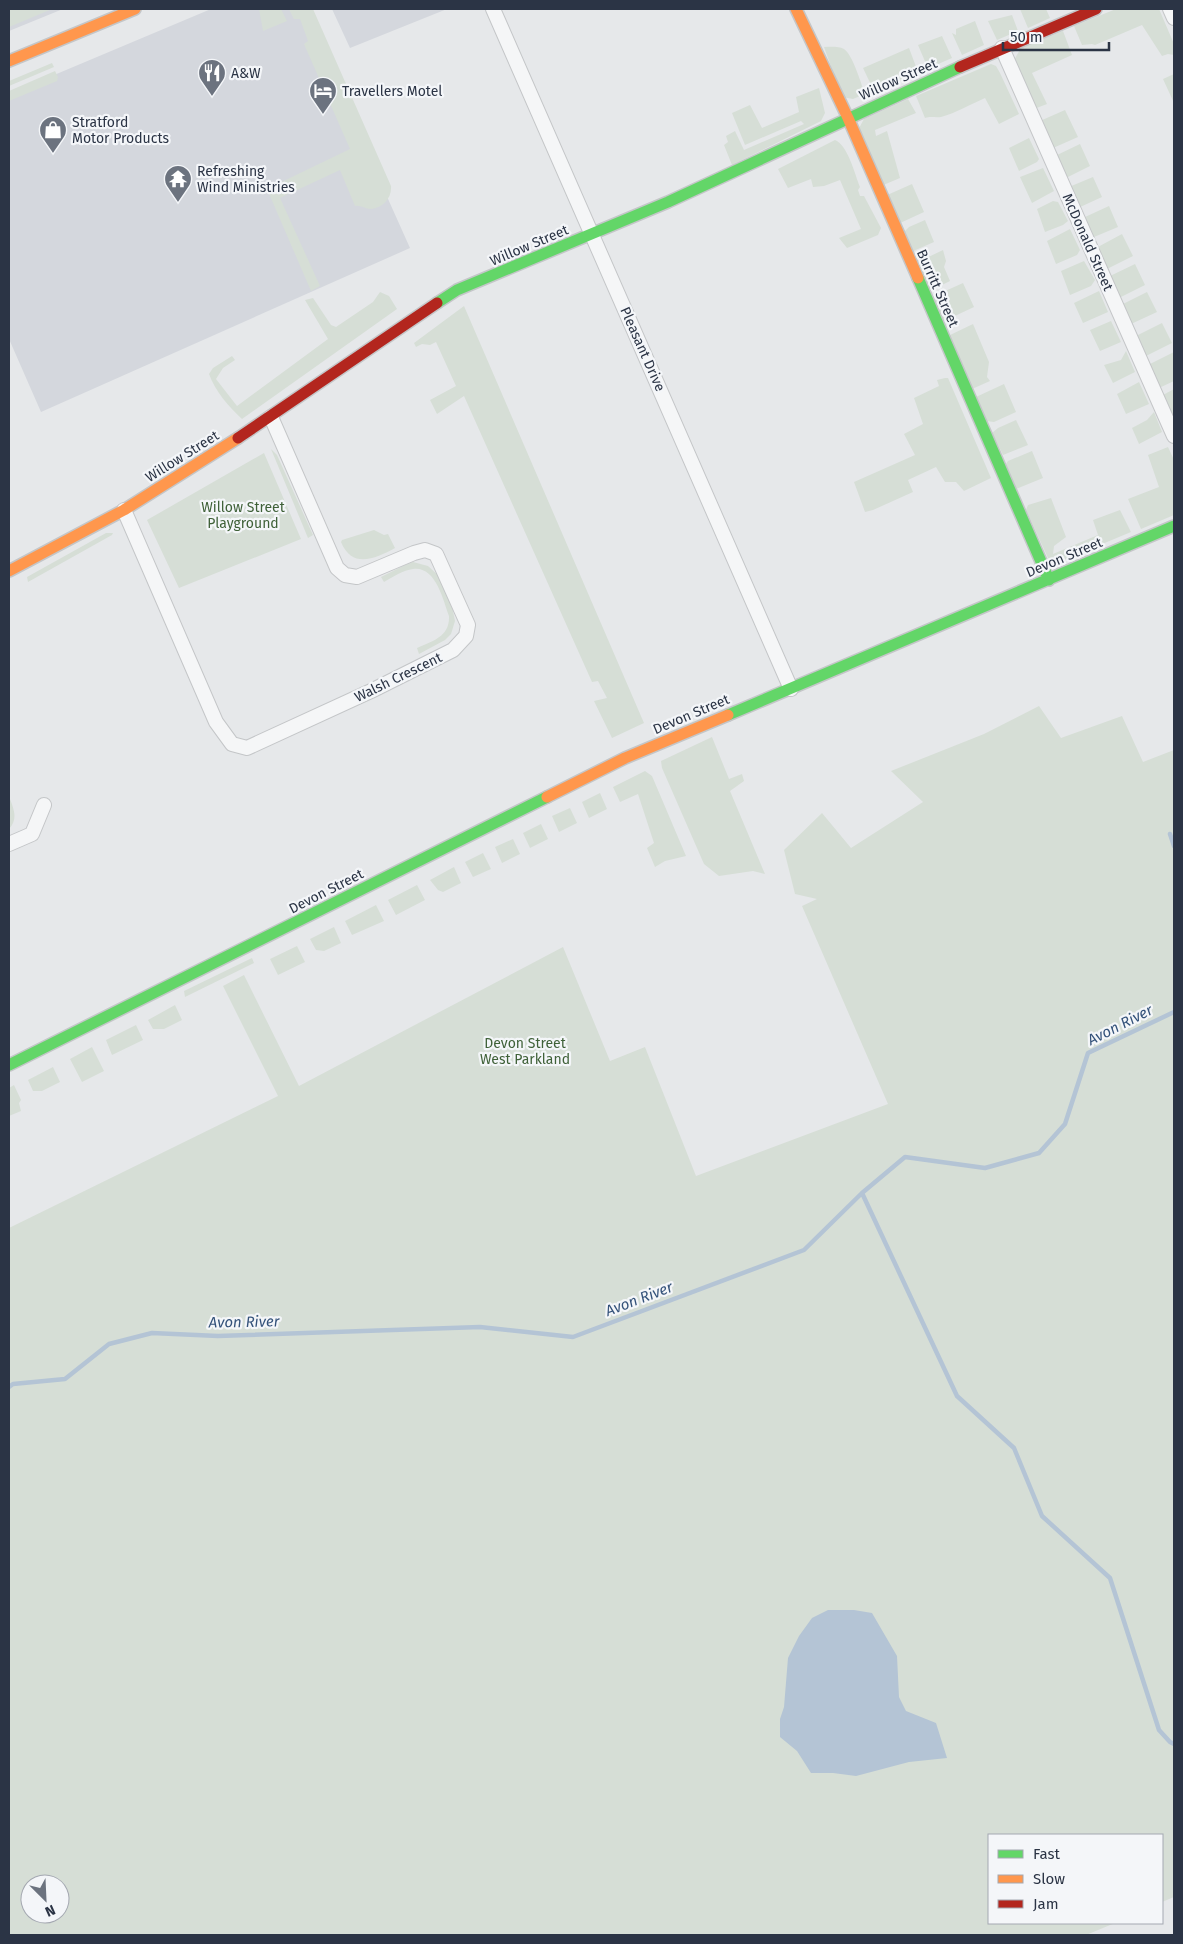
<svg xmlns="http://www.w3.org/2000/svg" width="1183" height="1944" viewBox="0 0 1183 1944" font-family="'Fira Sans',sans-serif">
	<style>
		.built { fill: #d4d7dd }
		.green { fill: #d6ded6; fill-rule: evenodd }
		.water { fill: #b4c4d5 }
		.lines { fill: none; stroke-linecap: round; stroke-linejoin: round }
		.stream { stroke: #b4c4d5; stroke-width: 4.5 }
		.street-casing { stroke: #c4c6c8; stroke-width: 16 }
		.fast-casing { stroke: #c4c6c8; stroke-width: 14 }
		.slow-casing { stroke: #c4c6c8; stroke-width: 14 }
		.jam-casing { stroke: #c4c6c8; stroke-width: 14 }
		.street { stroke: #f5f6f7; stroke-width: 14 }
		.fast { stroke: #63d668; stroke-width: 11 }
		.slow { stroke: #ff974d; stroke-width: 11 }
		.jam { stroke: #b3261e; stroke-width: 11 }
		.labels { text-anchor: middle; stroke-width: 4.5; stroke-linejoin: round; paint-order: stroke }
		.poi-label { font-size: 14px; fill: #2b3445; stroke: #f4f6f9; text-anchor: start }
		.street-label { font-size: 14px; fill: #2b3445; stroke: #f4f6f9 }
		.park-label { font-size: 14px; fill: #3f6138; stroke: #f4f6f9 }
		.water-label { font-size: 15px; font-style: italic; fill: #34527a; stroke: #f4f6f9 }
	</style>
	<rect width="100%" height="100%" fill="#e6e8ea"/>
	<path class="built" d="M 9,9 L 63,9 L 9,31 Z
		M 211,9 L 303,9 L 410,248 L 41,412 L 9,339 L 9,94 Z
		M 332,9 L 447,9 L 350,48 Z"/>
	<path class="green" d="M 9,9 L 52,9 L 9,27 Z
		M 259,9 L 281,9 L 287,21 L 263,31 Z
		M 289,9 L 313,9 L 391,186 C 392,198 383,208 371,209 C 365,209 361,205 355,206 L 340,170 L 280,198 L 320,286 L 311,291 L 267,189 L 350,149 L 304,44 L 308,41 L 300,19 L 294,19 Z
		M 1020,9 L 1046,9 L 1050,18 L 1028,28 Z
		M 1116,9 L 1159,9 L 1174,44 L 1174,55 L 1168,54 L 1162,56 L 1142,25 L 1095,45 L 1092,44 L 1082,45 L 1074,26 Z
		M 1012,15 L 1018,31 L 997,40 L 988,21 Z
		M 975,21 L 984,45 L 962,55 L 952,33 L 956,35 L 956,29 Z
		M 1063,31 L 1072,55 L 1032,73 L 1047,104 L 1034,109 L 1014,60 L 1021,48 Z
		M 942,36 L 952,58 L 929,68 L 927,66 L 918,45 Z
		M 824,47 C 830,47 838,46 844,49 C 853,55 861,84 865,94 L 853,99 L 842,97 Z
		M 909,48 L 918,72 L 874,91 L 863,68 Z
		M 52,63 L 54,67 L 9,86 L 9,81 Z
		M 991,64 L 996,66 L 1000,73 L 1019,114 L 999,124 L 985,98 C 971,104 956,113 941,117 C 935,118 931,116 925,118 L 916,96 Z
		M 55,71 L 58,77 L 57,81 L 9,101 L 9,91 Z
		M 1174,74 L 1174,103 L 1163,79 Z
		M 819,88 L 825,113 L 821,121 L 732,165 L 724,145 L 728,142 L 726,136 L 735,131 L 744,150 L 804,124 L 801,121 L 745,145 L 732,113 L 750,105 L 762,128 L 799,112 L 796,97 Z
		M 908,99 L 916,113 L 875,130 L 876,136 L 887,131 L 900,178 L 881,186 L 858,130 L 864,119 Z
		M 1065,110 L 1078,137 L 1053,148 L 1040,121 Z
		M 1029,138 L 1039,159 L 1037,162 L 1019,171 L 1009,148 Z
		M 835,140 C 848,145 855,175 860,187 L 858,190 L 860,196 L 864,196 L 881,228 L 878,235 L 847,248 L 839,238 L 861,229 L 840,180 L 824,186 L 813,187 L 811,179 L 788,188 L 778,169 Z
		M 1080,144 L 1090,166 L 1066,178 L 1055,156 Z
		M 1043,168 L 1054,191 L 1032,203 L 1020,177 Z
		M 1093,177 L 1102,197 L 1078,208 L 1069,187 Z
		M 912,184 L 924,212 L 898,224 L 885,196 Z
		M 1053,201 L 1058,202 L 1068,221 L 1063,225 L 1045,232 L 1037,209 Z
		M 1109,206 L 1118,227 L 1094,237 L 1085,217 Z
		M 925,220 L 934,242 L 911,252 L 903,233 L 909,227 Z
		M 1070,229 L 1080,250 L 1077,255 L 1056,264 L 1047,241 Z
		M 1122,234 L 1133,256 L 1107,269 L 1096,248 Z
		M 943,250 L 946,261 L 944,267 L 950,281 L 928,292 L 916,263 Z
		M 1084,261 L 1095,280 L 1091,286 L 1070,295 L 1061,271 Z
		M 1135,264 L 1145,285 L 1119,298 L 1108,277 Z
		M 963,283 L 974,307 L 942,322 L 932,297 Z
		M 1099,291 L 1108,312 L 1083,323 L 1074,303 Z
		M 380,292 L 389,296 L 397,309 L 242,419 C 229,407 215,391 209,374 L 213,368 L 232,356 L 235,360 L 223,368 L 216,379 L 237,406 L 328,339 L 305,300 L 313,298 L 331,325 L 336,327 L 373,302 Z
		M 1147,292 L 1157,312 L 1131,324 L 1121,305 Z
		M 464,306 L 644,723 L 612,738 L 594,701 L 607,698 L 598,681 L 592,682 L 464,396 L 437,414 L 430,400 L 456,386 L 436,342 L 430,345 L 422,344 L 416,347 L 414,343 Z
		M 1111,321 L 1121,342 L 1100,351 L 1090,330 Z
		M 1162,323 L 1172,343 L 1146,356 L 1136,336 Z
		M 973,324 L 989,362 L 987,377 L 990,381 L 972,389 L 948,336 Z
		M 1126,351 L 1135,372 L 1113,383 L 1104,365 L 1121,360 Z
		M 1174,352 L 1174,381 L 1159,388 L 1148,365 Z
		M 945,378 L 948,378 L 991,478 L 964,491 L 956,482 L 945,482 L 936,467 L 908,480 L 913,492 L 873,510 L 865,512 L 854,482 L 915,455 L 904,434 L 923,424 L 914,398 L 939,386 L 937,380 Z
		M 1139,382 L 1149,404 L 1126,414 L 1117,394 Z
		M 1004,384 L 1016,412 L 994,422 L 986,421 L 976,397 Z
		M 1174,389 L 1174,418 L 1163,395 Z
		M 1154,412 L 1162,432 L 1139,444 L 1132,428 L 1147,420 Z
		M 1016,420 L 1028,445 L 1003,455 L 992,433 L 998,428 Z
		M 1168,447 L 1174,460 L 1174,515 L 1141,529 L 1128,499 L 1159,487 L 1148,455 Z
		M 271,449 L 277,455 L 313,535 L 308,538 Z
		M 1032,451 L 1043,478 L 1016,489 L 1006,464 L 1008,461 Z
		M 264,453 L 301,539 L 179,588 L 147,520 Z
		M 1051,498 L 1066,537 L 1054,546 L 1053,554 L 1098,535 L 1093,520 L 1120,510 L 1131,532 L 1059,562 L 1055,562 L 1048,558 L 1026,510 L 1028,505 Z
		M 374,530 L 384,535 L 388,534 L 395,548 C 375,559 352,569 341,542 L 342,540 Z
		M 106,533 L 113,533 L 112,535 L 28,582 L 27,577 Z
		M 413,562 L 428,566 L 439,576 L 452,606 L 455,621 L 451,634 L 445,640 L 419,654 L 417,648 C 433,641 450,636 449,616 C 443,600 436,566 413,569 C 403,570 393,577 384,582 L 381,577 L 407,564 Z
		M 1039,706 L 1061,738 L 1122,716 L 1143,762 L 1174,750 L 1174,1897 L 1162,1902 L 1162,1835 L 989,1835 L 989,1923 L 1115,1923 L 1086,1935 L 9,1935 L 9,1228 L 278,1096 L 223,986 L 244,975 L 299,1086 L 563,947 L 610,1061 L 645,1047 L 696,1176 L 888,1104 L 802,906 L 817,899 L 795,894 L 784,850 L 822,813 L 851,848 L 923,802 L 891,771 L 984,734 ZM 30,1884 L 60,1884 L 60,1914 L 30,1914 Z
		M 712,737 L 729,779 L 742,774 L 744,781 L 730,791 L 765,874 L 753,871 L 719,876 L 704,864 L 662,768 L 661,761 Z
		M 645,771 L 652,776 L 686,856 L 665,861 L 655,867 L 647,848 L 654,843 L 638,794 L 620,802 L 613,787 Z
		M 600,793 L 607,809 L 589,818 L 582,802 Z
		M 9,796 C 13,808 19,818 9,829 Z
		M 570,808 L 577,823 L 559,832 L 552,816 Z
		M 541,824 L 548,839 L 530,848 L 523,833 Z
		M 513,839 L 520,854 L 502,863 L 495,847 Z
		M 483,853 L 491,869 L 473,877 L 465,862 Z
		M 454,867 L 461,883 L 443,892 L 438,890 L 430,880 Z
		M 417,885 L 425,900 L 396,915 L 388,900 Z
		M 376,905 L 384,921 L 352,935 L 345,921 Z
		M 334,927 L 341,943 L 324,951 L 316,950 L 310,939 Z
		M 297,946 L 305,962 L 278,975 L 270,959 Z
		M 252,958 L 254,963 L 185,997 L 184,991 Z
		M 175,1005 L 182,1020 L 164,1029 L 153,1029 L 148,1020 Z
		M 136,1025 L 143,1040 L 112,1055 L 106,1040 Z
		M 92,1047 L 104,1071 L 82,1082 L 70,1059 Z
		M 53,1067 L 60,1082 L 42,1091 L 33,1091 L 28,1080 Z
		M 14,1085 L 21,1100 L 19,1103 L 21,1111 L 9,1116 L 9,1088 Z"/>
	<path class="water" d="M 828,1610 L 854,1610 L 872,1613 L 897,1656 L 899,1697 L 906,1711 L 936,1723 L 947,1758 L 909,1762 L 856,1776 L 833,1773 L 811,1773 L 797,1751 L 780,1737 L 780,1719 L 784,1707 L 788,1658 L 799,1636 L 812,1618 Z"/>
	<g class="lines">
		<path class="stream" d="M 1170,834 L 1174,846
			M 862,1193 L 957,1396 L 1014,1448 L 1042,1516 L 1110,1578 L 1159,1730 L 1170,1742 L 1174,1744
			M 9,1387 L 13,1384 L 65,1379 L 109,1344 L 152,1333 L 218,1336 L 480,1327 L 573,1337 L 804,1250 L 862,1193 L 905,1157 L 985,1168 L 1039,1153 L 1065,1124 L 1088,1053 L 1174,1012"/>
		<defs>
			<path id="street" d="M 493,9 L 791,689
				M 1170,9 L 1174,18
				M 1002,48 L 1174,436
				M 124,510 L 216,722 L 232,744 L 247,748 L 371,691 L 453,650 L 466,636 L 468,625 L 436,554 L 425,550 L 414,553 L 357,577 L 345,575 L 337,568 L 271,417
				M 9,844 L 32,834 L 44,805"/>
			<path id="fast" d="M 918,278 L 1049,580
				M 437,303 L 457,290 L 668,202 L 960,67
				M 728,715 L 1174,526
				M 9,1065 L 547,797"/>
			<path id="slow" d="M 796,9 L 848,118 L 918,278
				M 9,61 L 135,9
				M 9,571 L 124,510 L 238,438
				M 547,797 L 625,758 L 728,715"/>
			<path id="jam" d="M 960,67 L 1096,9
				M 238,438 L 437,303"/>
		</defs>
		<use href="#street" class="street-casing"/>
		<use href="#fast" class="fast-casing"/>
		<use href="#slow" class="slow-casing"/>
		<use href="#jam" class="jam-casing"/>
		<use href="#street" class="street"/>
		<use href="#fast" class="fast"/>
		<use href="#slow" class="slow"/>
		<use href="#jam" class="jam"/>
	</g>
	<defs>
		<symbol id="restaurant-pin" viewBox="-11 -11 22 30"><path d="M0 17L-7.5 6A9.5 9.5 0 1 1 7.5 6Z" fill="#6c737f" stroke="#f4f6f9"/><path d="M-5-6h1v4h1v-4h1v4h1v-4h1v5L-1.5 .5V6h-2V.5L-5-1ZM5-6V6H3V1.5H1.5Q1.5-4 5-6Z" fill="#fff"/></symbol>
		<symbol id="hotel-pin" viewBox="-11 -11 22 30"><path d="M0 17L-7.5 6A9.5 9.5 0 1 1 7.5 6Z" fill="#6c737f" stroke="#f4f6f9"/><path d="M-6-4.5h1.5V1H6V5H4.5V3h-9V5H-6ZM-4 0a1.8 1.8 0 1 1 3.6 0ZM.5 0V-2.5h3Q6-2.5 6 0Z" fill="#fff"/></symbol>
		<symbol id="shop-pin" viewBox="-11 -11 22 30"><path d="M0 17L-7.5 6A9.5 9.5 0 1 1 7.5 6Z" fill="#6c737f" stroke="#f4f6f9"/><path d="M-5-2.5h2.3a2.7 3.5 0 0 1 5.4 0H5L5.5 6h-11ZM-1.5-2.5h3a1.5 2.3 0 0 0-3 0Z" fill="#fff"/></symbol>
		<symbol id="temple-pin" viewBox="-11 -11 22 30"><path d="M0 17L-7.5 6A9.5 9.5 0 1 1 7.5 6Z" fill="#6c737f" stroke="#f4f6f9"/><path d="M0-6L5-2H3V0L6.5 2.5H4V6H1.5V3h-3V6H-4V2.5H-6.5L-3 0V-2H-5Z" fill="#fff"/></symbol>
	</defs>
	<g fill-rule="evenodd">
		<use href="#restaurant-pin" x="196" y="57" width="32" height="43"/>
		<use href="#hotel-pin" x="307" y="75" width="32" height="43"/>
		<use href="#shop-pin" x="37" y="114" width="32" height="43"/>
		<use href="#temple-pin" x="162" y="163" width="32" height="43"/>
	</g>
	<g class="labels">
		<g class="poi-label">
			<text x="231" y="78">A&amp;W</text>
			<text x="342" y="96">Travellers Motel</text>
			<text x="72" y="127">Stratford<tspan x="72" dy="16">Motor Products</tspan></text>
			<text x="197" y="176">Refreshing<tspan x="197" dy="16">Wind Ministries</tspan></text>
		</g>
		<g class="street-label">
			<text transform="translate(898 79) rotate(-24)" y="5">Willow Street</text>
			<text transform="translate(1088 242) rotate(66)" y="5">McDonald Street</text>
			<text transform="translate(529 245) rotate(-23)" y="5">Willow Street</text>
			<text transform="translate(938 288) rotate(66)" y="5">Burritt Street</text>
			<text transform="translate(643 349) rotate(66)" y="5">Pleasant Drive</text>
			<text transform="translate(182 456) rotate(-32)" y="5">Willow Street</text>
			<text transform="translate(1064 557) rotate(-23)" y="5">Devon Street</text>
			<text transform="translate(398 677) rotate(-26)" y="5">Walsh Crescent</text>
			<text transform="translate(691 714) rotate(-23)" y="5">Devon Street</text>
			<text transform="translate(326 891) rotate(-27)" y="5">Devon Street</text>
		</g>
		<g class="park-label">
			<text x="243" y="512">Willow Street<tspan x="243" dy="16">Playground</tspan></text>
			<text x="525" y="1048">Devon Street<tspan x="525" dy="16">West Parkland</tspan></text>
		</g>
		<g class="water-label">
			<text transform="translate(1120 1025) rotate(-27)" y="5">Avon River</text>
			<text transform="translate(639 1299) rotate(-21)" y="5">Avon River</text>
			<text transform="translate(244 1322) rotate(-1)" y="5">Avon River</text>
		</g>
	</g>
	<rect width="1183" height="1944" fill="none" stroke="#2b3445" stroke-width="20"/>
	<rect x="988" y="1834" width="175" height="90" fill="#f4f6f9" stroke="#a4a8b1"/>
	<rect x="998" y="1850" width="25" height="8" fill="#63d668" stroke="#a4a8b1"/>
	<text x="1033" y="1859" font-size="15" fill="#2b3445">Fast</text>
	<rect x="998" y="1875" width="25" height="8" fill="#ff974d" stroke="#a4a8b1"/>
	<text x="1033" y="1884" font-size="15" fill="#2b3445">Slow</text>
	<rect x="998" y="1900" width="25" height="8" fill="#b3261e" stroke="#a4a8b1"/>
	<text x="1033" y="1909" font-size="15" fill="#2b3445">Jam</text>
	<g transform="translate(45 1899) rotate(156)"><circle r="24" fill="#f4f6f9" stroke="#a4a8b1"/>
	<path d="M0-4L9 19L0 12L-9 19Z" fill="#6c737f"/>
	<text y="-8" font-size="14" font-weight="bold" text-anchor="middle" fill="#2b3445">N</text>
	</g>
	<path d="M1003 42v8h106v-8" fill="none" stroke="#2b3445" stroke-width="2.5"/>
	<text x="1010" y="42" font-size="15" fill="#2b3445" stroke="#f4f6f9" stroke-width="4" paint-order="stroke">50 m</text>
</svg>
